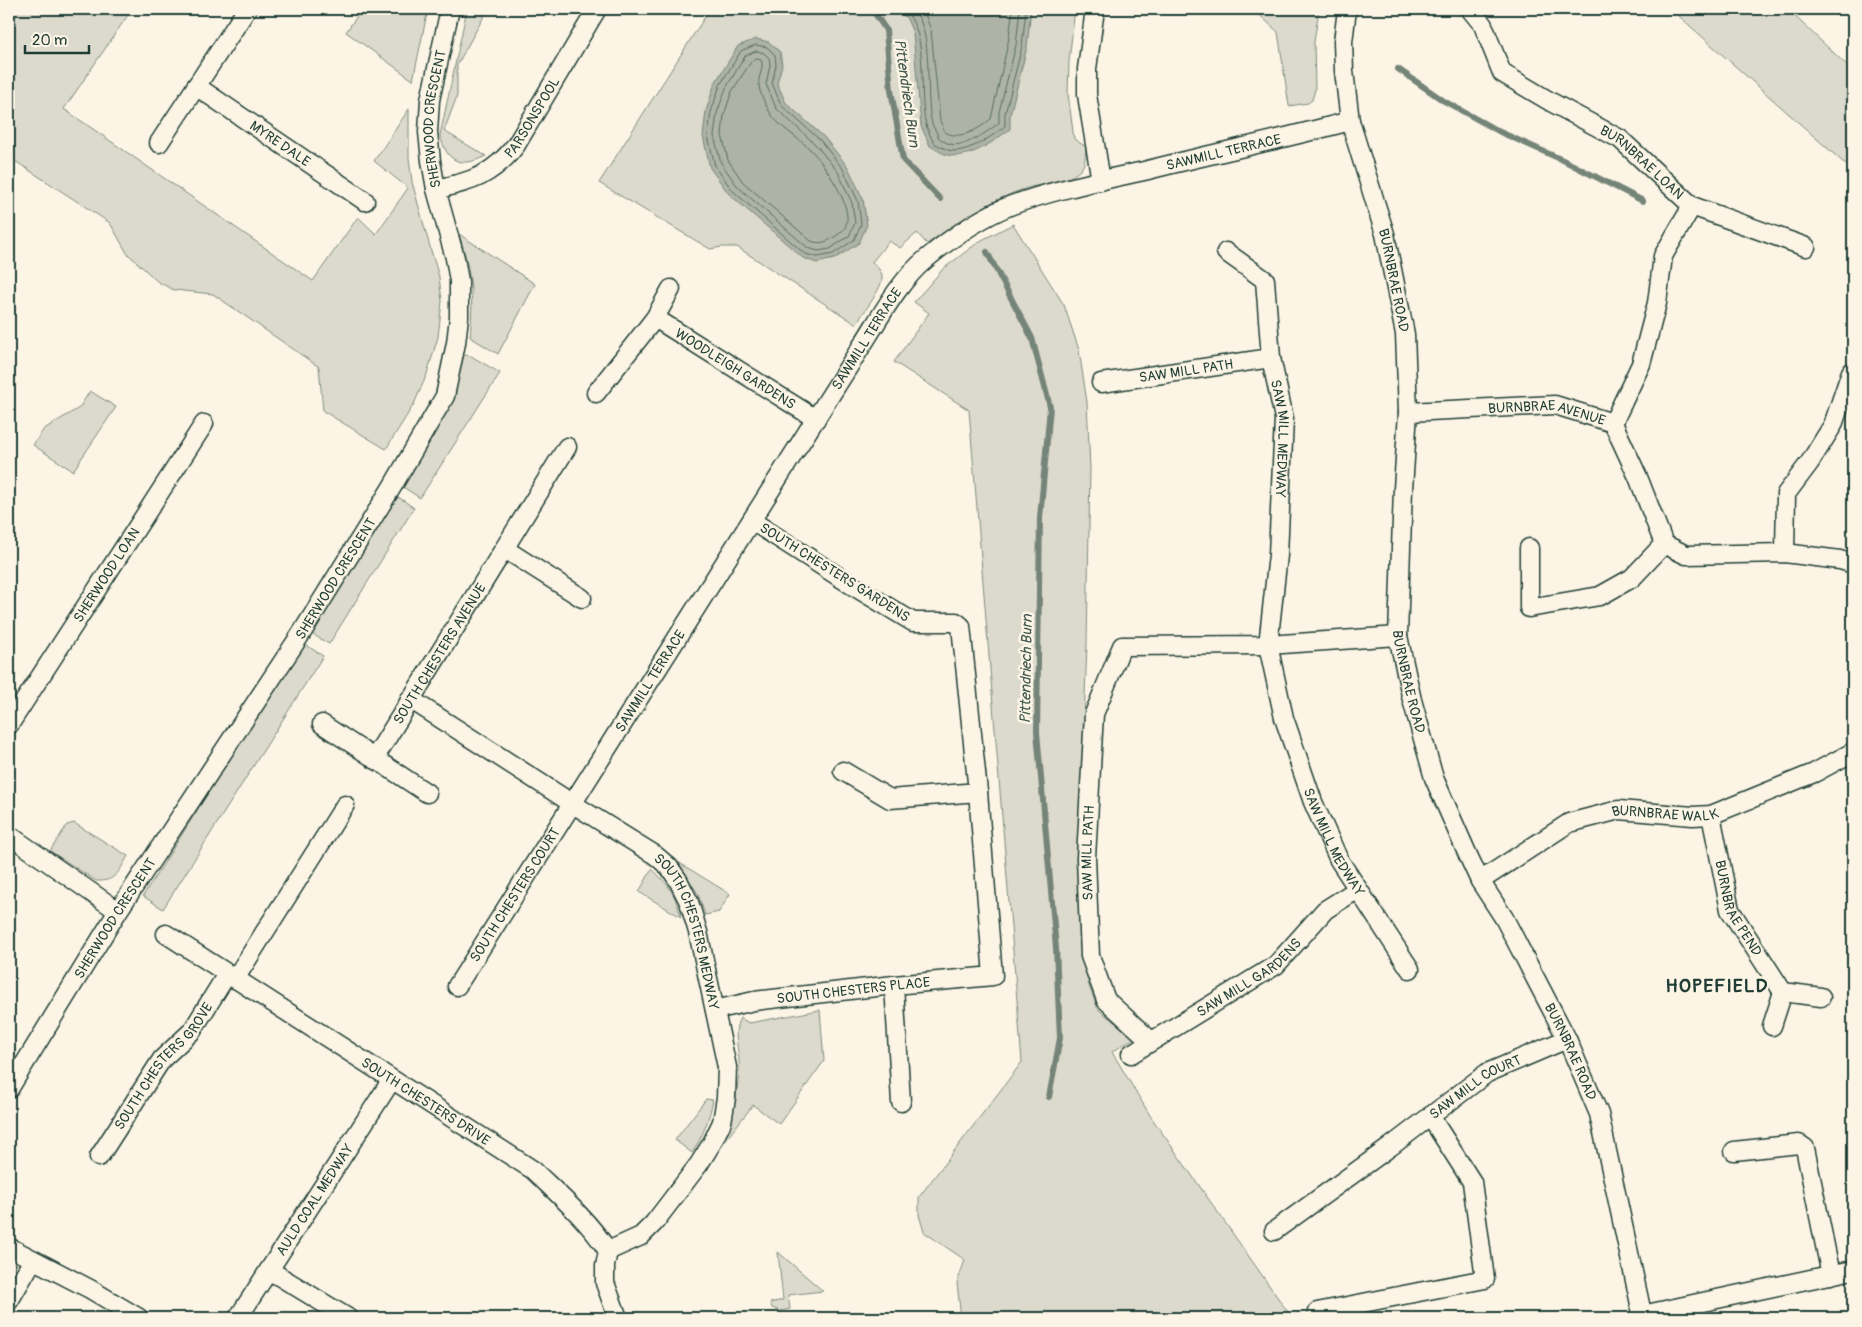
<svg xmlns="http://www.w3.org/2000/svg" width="1862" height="1327" viewBox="0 0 1862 1327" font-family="Pangolin,sans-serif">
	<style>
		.green { fill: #dcdacc; stroke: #7e8c80 }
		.water { fill: #aeb3a7; stroke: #758479 }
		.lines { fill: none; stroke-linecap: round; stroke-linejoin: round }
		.shore { stroke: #586c62; stroke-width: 1 }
		.stream { stroke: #758479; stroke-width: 6 }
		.minor-casing { stroke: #1f3d34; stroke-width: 21 }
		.minor { stroke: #fcf5e5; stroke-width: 18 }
		.labels { text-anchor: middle; stroke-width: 5; stroke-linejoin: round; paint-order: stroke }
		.street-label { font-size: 14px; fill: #1f3d34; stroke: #fcf5e5 }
		.water-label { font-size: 15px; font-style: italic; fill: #435a51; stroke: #fcf5e5 }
		.district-label { font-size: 19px; font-weight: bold; letter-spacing: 1px; fill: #1f3d34; stroke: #fcf5e5 }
	</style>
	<rect width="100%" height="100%" fill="#fcf5e5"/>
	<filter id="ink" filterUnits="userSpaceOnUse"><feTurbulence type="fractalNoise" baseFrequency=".02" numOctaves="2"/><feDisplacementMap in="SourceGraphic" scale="10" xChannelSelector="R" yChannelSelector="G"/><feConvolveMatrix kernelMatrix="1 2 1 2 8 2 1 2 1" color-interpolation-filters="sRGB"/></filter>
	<g filter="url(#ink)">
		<path class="green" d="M 9,9 L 132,9 L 64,109 L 313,281 L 358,217 L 376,234 L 408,188 L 374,161 L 409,109 L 409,158 L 412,182 L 430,247 L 439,277 L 442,301 L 438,337 L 427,374 L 414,404 L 386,449 L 323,411 L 319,367 L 213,294 L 174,290 L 158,282 L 127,253 L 110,223 L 9,157 Z
			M 362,9 L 365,9 L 373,14 L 377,9 L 428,9 L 413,80 L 346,32 Z
			M 467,9 L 488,9 L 457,65 L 457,96 L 444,131 L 486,156 C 461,168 447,163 440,135 Z
			M 710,9 L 1075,9 L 1069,61 L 1068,94 L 1074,139 L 1086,147 C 1085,154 1086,163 1081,169 C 1072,181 1041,184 1027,188 C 989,200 959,221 927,244 L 917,233 L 900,248 L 889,241 L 872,262 C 876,266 880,269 882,275 C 884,287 863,313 856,324 L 737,247 L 722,247 L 710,249 L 599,183 Z
			M 1253,9 L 1319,9 L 1314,42 L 1315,90 L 1312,100 L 1308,103 L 1289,106 L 1278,32 Z
			M 1671,9 L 1787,9 L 1853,71 L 1853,171 Z
			M 1013,224 L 1064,305 L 1079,350 L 1087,402 L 1090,468 L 1087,643 L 1078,880 L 1080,945 L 1089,986 L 1098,1009 L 1134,1038 L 1112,1052 L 1151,1117 L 1292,1318 L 961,1318 L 957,1283 L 965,1260 L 924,1232 L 919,1215 L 919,1197 L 1022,1062 L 969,410 L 894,362 L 929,313 L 914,302 L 943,269 L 980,241 Z
			M 459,234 L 535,284 L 498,354 L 470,337 C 474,297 471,272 459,234 Z
			M 464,355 L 471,356 L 500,373 L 420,498 L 403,487 L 447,411 Z
			M 90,391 L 116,407 L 73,471 L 33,445 L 44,429 L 79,408 Z
			M 395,498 L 400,498 L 414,508 L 329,644 L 310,633 Z
			M 303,643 L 323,656 L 163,909 L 143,896 Z
			M 74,823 L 128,856 C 119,871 116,882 96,881 L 50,851 L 67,825 Z
			M 678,862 L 730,894 L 719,912 L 705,915 L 698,894 Z
			M 652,869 C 670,886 675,894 681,917 L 639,892 Z
			M 820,1010 L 824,1061 L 779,1124 L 753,1105 L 721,1146 C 732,1121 737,1099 739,1071 C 741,1054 731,1033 740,1018 L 749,1023 Z
			M 706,1099 L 713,1100 C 709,1120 703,1136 692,1153 L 675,1140 Z
			M 778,1252 L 823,1291 L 788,1295 L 790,1309 L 780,1311 L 772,1308 L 770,1303 L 783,1300 Z"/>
		<path class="water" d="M 897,9 L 1031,9 L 1027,47 L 1010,115 L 1010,129 C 994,141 970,160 948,155 C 942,154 936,149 930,146 L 921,126 L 913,33 L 907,19 Z
			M 756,39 L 769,42 L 780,52 L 782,65 L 777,83 L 786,103 L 824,137 L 848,167 L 863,199 L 867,225 L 859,243 L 834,259 L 817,263 L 803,258 L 729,194 L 710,168 L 703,136 L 706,111 L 715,83 L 738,46 Z"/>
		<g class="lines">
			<path class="shore" d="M 904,9 C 931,36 917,90 926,125 C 928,131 931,137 934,143 C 938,145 943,148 948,150 C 965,155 992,137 1005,126 L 1005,114 L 1022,46 L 1026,9
				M 913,9 C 935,32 924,93 932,124 C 934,128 937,133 939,138 C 942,140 946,143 950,144 C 966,148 987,132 999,123 L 999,112 L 1016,45 L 1020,9
				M 923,9 L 931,30 L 940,121 L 945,132 C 960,141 979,129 991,119 L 1008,43 L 1013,9
				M 756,45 L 767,47 L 775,55 L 776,65 L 772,83 L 781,105 L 820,140 L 843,169 L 858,201 L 861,224 L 854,240 L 833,254 L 818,257 L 805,254 L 733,191 L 715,166 L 708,136 L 711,112 L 720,85 L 741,51 Z
				M 757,51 L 764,53 L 769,58 L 770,65 L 766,84 L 776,108 L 816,145 L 838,172 L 852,203 L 855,223 L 849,236 L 830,249 L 818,251 L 808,248 L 738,187 L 721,163 L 714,136 L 717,113 L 726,88 L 745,56 Z
				M 757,59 L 761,60 C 765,68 757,77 759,86 C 760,94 765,103 769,111 C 777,126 799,138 811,150 C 824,164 853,205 846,225 C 845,230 841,232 836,236 C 828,241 822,245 811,241 L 743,182 L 728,160 L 722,135 L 724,115 L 732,91 L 751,62 Z"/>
			<path class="stream" d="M 872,9 L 886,30 L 891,90 L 903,160 L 940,199
				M 1398,69 L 1444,101 L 1500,132 L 1565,161 L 1643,201
				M 987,252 L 1032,338 L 1050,407 L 1040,518 L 1037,732 L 1056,948 L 1060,1038 L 1049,1097"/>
			<defs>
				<g id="minor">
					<path d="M 1095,9 L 1087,69 L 1087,95 L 1101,181"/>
					<path id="s1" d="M 1347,9 L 1343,42 L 1344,71 L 1350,121 L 1385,234 L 1405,334 L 1408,412 L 1403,489 L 1398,636 L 1412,700 L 1434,778 L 1467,853 L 1480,881 L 1504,918 L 1567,1039 L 1599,1114 L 1643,1318"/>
					<path id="s2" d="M 1470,9 L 1483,25 L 1502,73 L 1551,102 L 1620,139 L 1692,206 L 1663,256 L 1657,303 L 1641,364 L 1613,423"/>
					<path id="s3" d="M 196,86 L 365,201"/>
					<path d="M 159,143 L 247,9"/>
					<path id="s4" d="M 436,189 C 472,182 493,175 516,145 L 597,9"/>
					<path d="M 1692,206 L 1806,247"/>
					<path id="s5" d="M 1226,252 L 1265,280 L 1271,358 L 1284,418 L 1278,555 L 1268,645 L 1284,718 L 1313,802 L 1339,860 L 1410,969"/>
					<path id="s6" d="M 655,318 L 816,419"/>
					<path id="s7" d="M 1101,383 L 1271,358"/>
					<path d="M 596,393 L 655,318 L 671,289"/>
					<path id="s8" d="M 1408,412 L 1555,405 L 1613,423 L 1638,477 L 1664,544 L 1686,555 L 1785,553 L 1840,560 L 1853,564"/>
					<path d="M 1529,548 L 1529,608 L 1600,596 L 1632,578 L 1664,544"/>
					<path d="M 505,549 L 582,598"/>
					<path d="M 1785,553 L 1786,494 L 1810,462 L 1833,425 L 1851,372"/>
					<path id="s9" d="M 410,699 L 573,804 L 655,855 L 669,867 L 678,880 L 689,902 L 698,932 L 727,1067 L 726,1098 L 722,1122 L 712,1143 L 699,1164 L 654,1223 L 641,1236 L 608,1251"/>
					<path d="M 322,724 L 427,793"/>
					<path id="s10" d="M 9,725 L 204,424"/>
					<path id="s11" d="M 374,759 L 567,447"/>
					<path d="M 843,771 L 890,799 L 978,792"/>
					<path id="s12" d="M 1711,815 L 1730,910 L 1783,992 L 1821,997"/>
					<path d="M 9,835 L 118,911"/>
					<path id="s13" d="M 1480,881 L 1569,823 L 1619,810 L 1693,816 L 1711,815 L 1814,773 L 1853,752"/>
					<path id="s14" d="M 166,934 L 533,1170 C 560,1196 588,1220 608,1251 L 605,1266 L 605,1283 L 618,1318"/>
					<path d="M 235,979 L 345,805"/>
					<path d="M 894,985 L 901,1102"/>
					<path id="s15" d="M 457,986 L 861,347 C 880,318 898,282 926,259 C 951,238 981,217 1012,205 C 1056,189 1103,180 1148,170 C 1215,153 1283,139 1350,121"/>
					<path id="s16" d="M 715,1010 L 754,1001 L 894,985 L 993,976 L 978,792 L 961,626 L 956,622 L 913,622 L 850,584 L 752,521"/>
					<path d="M 1772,1026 L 1783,992"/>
					<path id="s17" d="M 1151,1041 L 1106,1000 L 1090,956 L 1086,858 L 1094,714 L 1122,646 L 1268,645 L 1398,636"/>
					<path id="s18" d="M 1131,1054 L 1276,965 L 1325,910 L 1358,889"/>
					<path id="s19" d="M 9,1089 L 118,911 L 301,634 L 392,487 L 445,396 L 456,343 L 459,317 L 459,281 L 455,258 L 436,189 L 431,161 L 428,132 L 430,100 L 450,9"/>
					<path d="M 1734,1151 L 1799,1144 L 1805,1148 L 1831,1275"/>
					<path id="s20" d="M 99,1157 L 162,1059 L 192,1031 L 227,974"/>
					<path id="s21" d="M 1274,1231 L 1390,1147 L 1487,1073 L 1567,1039"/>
					<path d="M 9,1247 L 90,1289 L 139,1318"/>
					<path d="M 269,1270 L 348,1318"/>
					<path d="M 9,1301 L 33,1260"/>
					<path d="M 1317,1312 L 1485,1279 L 1472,1182 L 1430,1116"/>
					<path d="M 1642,1315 L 1853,1270"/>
					<path id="s22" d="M 238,1318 L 391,1081"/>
				</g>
			</defs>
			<use href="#minor" class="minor-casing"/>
			<use href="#minor" class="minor"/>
		</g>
	</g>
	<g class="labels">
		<g class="street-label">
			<text dy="5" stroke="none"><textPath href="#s4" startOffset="126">PARSONSPOOL</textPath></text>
			<text dy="5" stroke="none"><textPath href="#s19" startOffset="1101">SHERWOOD CRESCENT</textPath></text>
			<text dy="5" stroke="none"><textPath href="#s3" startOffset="102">MYRE DALE</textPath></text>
			<text dy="5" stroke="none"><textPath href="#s15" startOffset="1186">SAWMILL TERRACE</textPath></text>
			<text dy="5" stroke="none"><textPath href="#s2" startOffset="239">BURNBRAE LOAN</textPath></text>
			<text dy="5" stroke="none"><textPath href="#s1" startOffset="278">BURNBRAE ROAD</textPath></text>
			<text dy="5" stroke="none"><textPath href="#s15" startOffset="766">SAWMILL TERRACE</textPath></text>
			<text dy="5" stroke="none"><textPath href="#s6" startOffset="95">WOODLEIGH GARDENS</textPath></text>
			<text dy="5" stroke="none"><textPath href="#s7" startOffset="86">SAW MILL PATH</textPath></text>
			<text dy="5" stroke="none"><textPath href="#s8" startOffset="140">BURNBRAE AVENUE</textPath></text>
			<text dy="5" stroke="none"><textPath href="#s5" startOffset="208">SAW MILL MEDWAY</textPath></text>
			<text transform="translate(835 572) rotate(32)" y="5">SOUTH CHESTERS GARDENS</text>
			<text dy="5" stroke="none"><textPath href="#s10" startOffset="179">SHERWOOD LOAN</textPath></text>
			<text dy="5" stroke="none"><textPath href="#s19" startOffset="606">SHERWOOD CRESCENT</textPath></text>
			<text dy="5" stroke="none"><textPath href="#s11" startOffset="124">SOUTH CHESTERS AVENUE</textPath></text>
			<text dy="5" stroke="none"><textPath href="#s15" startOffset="361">SAWMILL TERRACE</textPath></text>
			<text dy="5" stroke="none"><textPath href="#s1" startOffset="682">BURNBRAE ROAD</textPath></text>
			<text dy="5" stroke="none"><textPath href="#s13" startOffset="204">BURNBRAE WALK</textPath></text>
			<text dy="5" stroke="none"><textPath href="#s5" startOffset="624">SAW MILL MEDWAY</textPath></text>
			<text dy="5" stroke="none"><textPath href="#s17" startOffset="211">SAW MILL PATH</textPath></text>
			<text dy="5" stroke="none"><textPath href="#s15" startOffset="108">SOUTH CHESTERS COURT</textPath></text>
			<text dy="5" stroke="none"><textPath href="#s12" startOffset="98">BURNBRAE PEND</textPath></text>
			<text dy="5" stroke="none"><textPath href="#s19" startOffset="201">SHERWOOD CRESCENT</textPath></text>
			<text dy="5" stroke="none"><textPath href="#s9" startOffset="376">SOUTH CHESTERS MEDWAY</textPath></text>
			<text dy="5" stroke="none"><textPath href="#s18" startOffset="141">SAW MILL GARDENS</textPath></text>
			<text dy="5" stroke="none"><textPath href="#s16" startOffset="140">SOUTH CHESTERS PLACE</textPath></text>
			<text dy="5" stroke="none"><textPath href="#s1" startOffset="1088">BURNBRAE ROAD</textPath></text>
			<text dy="5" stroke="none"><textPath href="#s20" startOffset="112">SOUTH CHESTERS GROVE</textPath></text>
			<text dy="5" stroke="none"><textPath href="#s21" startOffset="248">SAW MILL COURT</textPath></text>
			<text dy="5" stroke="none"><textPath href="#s14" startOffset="309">SOUTH CHESTERS DRIVE</textPath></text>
			<text dy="5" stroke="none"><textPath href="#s22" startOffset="141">AULD COAL MEDWAY</textPath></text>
		</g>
		<g class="water-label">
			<text transform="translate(907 93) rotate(82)" y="5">Pittendriech Burn</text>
			<text transform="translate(1026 669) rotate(-89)" y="5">Pittendriech Burn</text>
		</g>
		<g class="district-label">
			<text x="1717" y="992">HOPEFIELD</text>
		</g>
	</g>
	<rect width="1862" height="1327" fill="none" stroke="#fcf5e5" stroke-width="30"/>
	<rect x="15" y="15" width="1832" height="1297" fill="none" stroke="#1f3d34" stroke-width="2" filter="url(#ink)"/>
	<path d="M25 45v8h64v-8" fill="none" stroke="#1f3d34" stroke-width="2.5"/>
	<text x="32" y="45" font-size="15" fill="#1f3d34" stroke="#fcf5e5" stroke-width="4" paint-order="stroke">20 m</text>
</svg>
